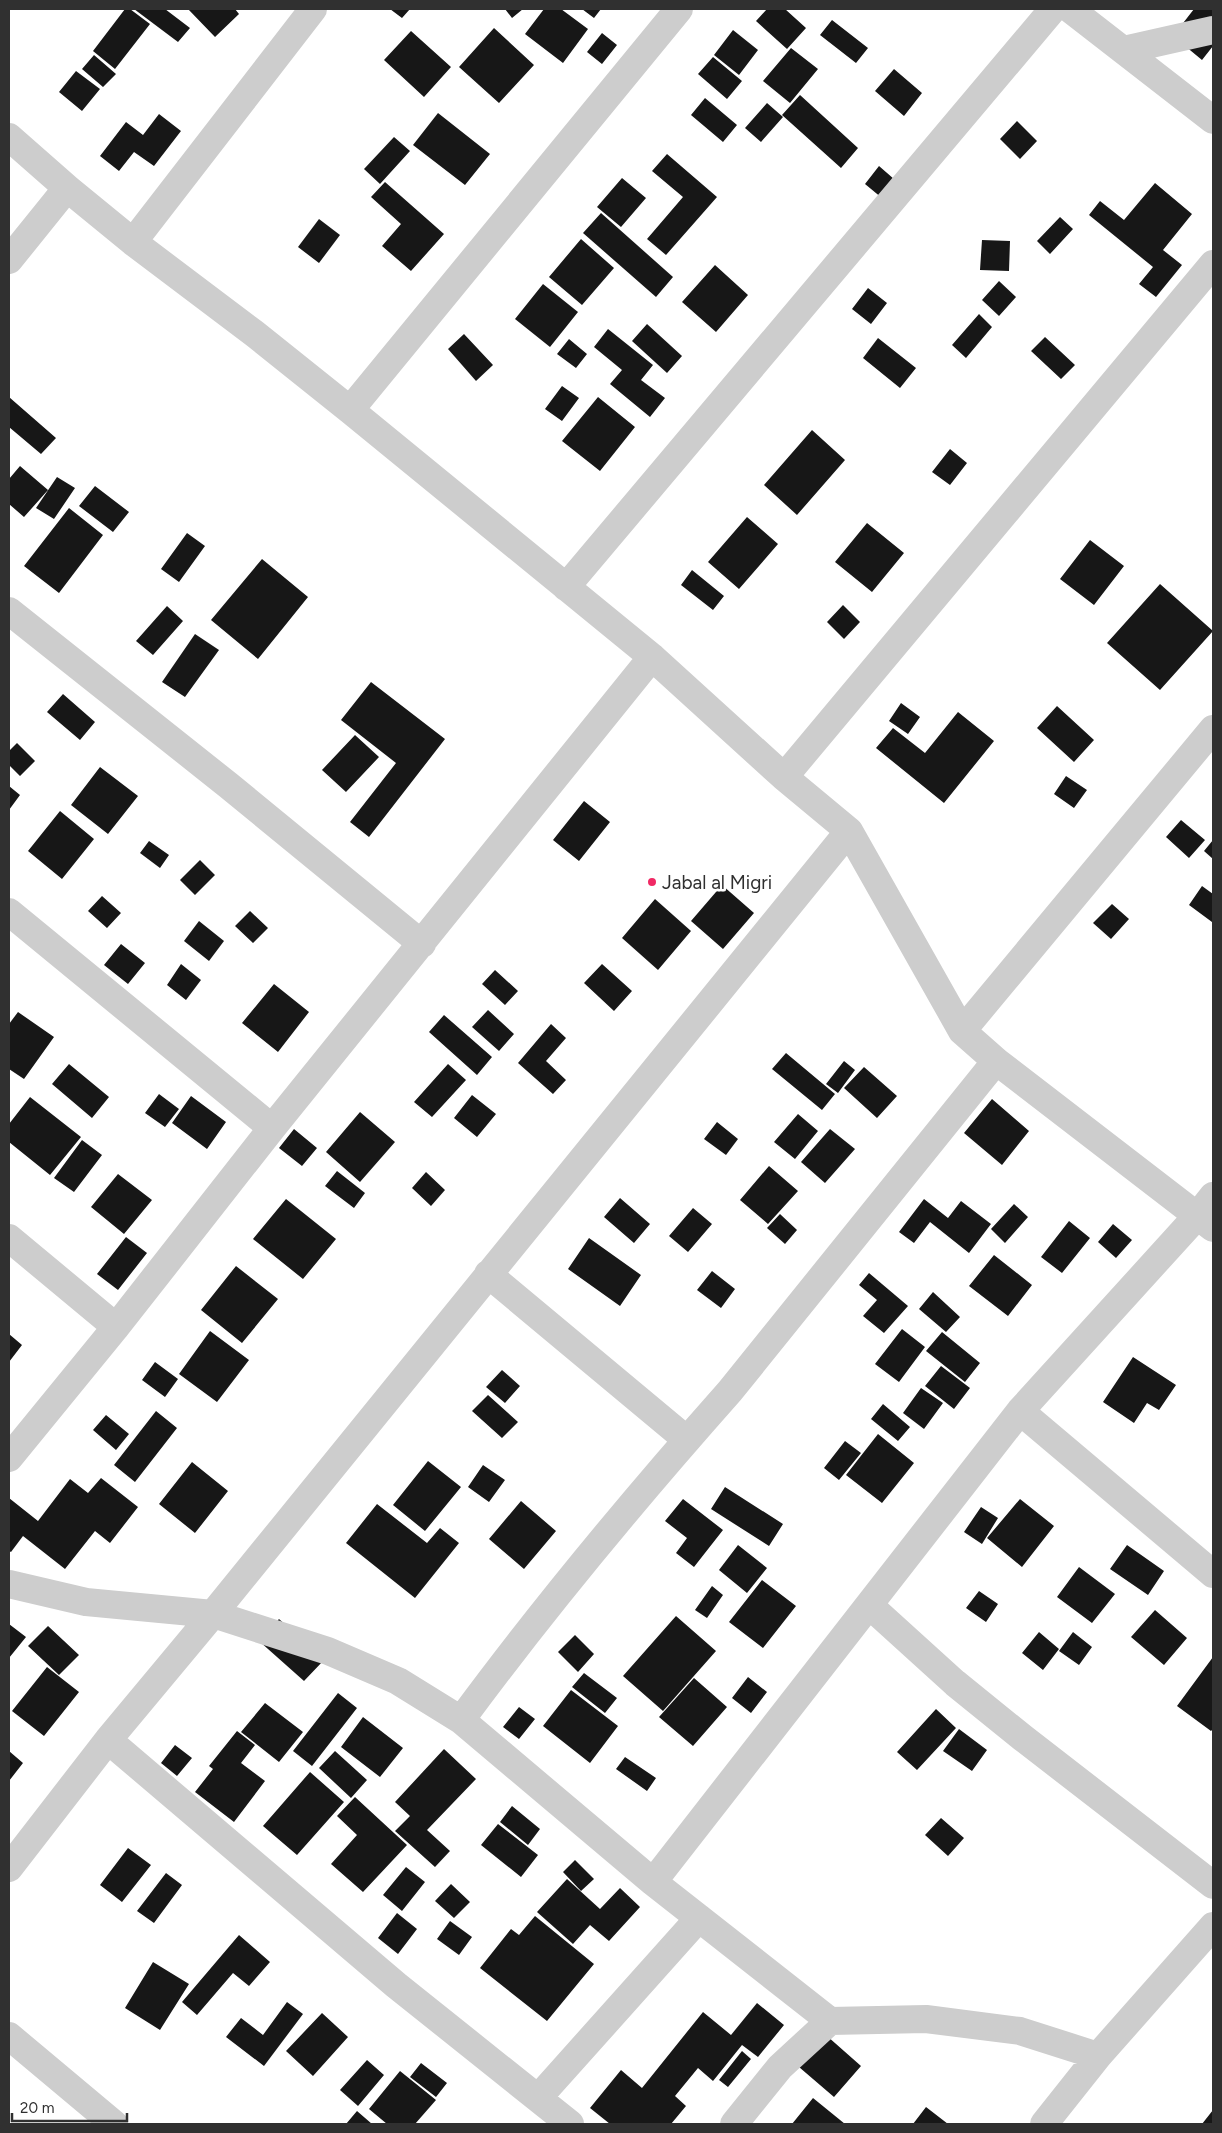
<svg xmlns="http://www.w3.org/2000/svg" width="1222" height="2133" viewBox="0 0 1222 2133" font-family="Figtree,sans-serif">
	<style>
		.building { fill: #171717 }
		.lines { fill: none; stroke-linecap: round; stroke-linejoin: round }
		.street { stroke: #cdcdcd; stroke-width: 28 }
		.poi-dot { fill: #f02964; stroke: #fff; stroke-width: 2 }
		.labels { text-anchor: middle; stroke-width: 5; stroke-linejoin: round; paint-order: stroke }
		.poi-label { font-size: 19px; fill: #303030; stroke: #fff; text-anchor: start }
	</style>
	<rect width="100%" height="100%" fill="#fff"/>
	<path class="building" d="M 125,9 L 130,9 L 150,24 L 115,69 L 93,51 Z
		M 134,9 L 165,9 L 190,28 L 178,42 Z
		M 188,9 L 235,9 L 239,14 L 215,37 Z
		M 390,9 L 410,9 L 402,18 Z
		M 505,9 L 523,9 L 512,18 Z
		M 544,9 L 561,9 L 588,29 L 563,63 L 525,34 Z
		M 582,9 L 601,9 L 594,18 Z
		M 767,9 L 785,9 L 806,28 L 787,49 L 756,21 Z
		M 1194,9 L 1213,9 L 1213,46 L 1202,60 L 1173,36 Z
		M 832,20 L 868,48 L 856,63 L 820,35 Z
		M 494,28 L 534,65 L 499,103 L 459,67 Z
		M 733,30 L 758,50 L 739,75 L 714,55 Z
		M 411,31 L 451,67 L 424,97 L 384,60 Z
		M 602,33 L 617,45 L 602,64 L 587,52 Z
		M 791,48 L 818,69 L 790,103 L 763,81 Z
		M 94,55 L 116,74 L 103,87 L 82,69 Z
		M 713,57 L 742,81 L 727,99 L 698,74 Z
		M 894,69 L 922,93 L 904,116 L 875,91 Z
		M 76,71 L 100,89 L 82,111 L 59,92 Z
		M 800,95 L 858,148 L 841,168 L 782,115 Z
		M 705,98 L 737,125 L 723,142 L 691,115 Z
		M 767,103 L 783,117 L 761,142 L 745,128 Z
		M 438,113 L 490,154 L 465,185 L 413,145 Z
		M 159,114 L 181,131 L 154,166 L 134,152 L 119,171 L 100,156 L 126,122 L 143,135 Z
		M 1017,121 L 1037,141 L 1020,159 L 1000,139 Z
		M 394,137 L 410,151 L 380,184 L 364,169 Z
		M 667,154 L 717,197 L 666,255 L 647,239 L 683,197 L 652,171 Z
		M 879,166 L 902,186 L 888,203 L 865,184 Z
		M 622,178 L 646,198 L 621,227 L 597,207 Z
		M 385,182 L 444,234 L 411,271 L 382,246 L 401,224 L 371,197 Z
		M 1155,183 L 1192,214 L 1163,250 L 1182,265 L 1156,297 L 1139,284 L 1153,267 L 1089,215 L 1100,201 L 1124,220 Z
		M 601,213 L 673,277 L 656,297 L 583,233 Z
		M 1060,217 L 1073,229 L 1050,254 L 1037,241 Z
		M 319,219 L 340,235 L 319,263 L 298,247 Z
		M 581,239 L 614,268 L 582,305 L 549,277 Z
		M 982,240 L 1010,241 L 1009,271 L 980,270 Z
		M 715,265 L 748,295 L 716,332 L 682,302 Z
		M 999,281 L 1016,297 L 999,316 L 982,300 Z
		M 543,284 L 578,312 L 550,347 L 515,319 Z
		M 868,288 L 887,303 L 871,324 L 852,309 Z
		M 979,314 L 992,327 L 966,358 L 952,345 Z
		M 647,324 L 682,356 L 667,373 L 632,341 Z
		M 608,329 L 653,365 L 641,380 L 665,398 L 650,417 L 610,384 L 622,370 L 594,347 Z
		M 464,334 L 493,365 L 476,381 L 448,349 Z
		M 1045,337 L 1075,365 L 1061,379 L 1031,351 Z
		M 878,338 L 916,368 L 900,388 L 863,358 Z
		M 569,339 L 587,354 L 576,368 L 557,354 Z
		M 562,386 L 579,398 L 562,421 L 545,409 Z
		M 9,397 L 56,438 L 41,454 L 9,427 Z
		M 598,397 L 635,427 L 600,471 L 562,441 Z
		M 812,430 L 845,460 L 797,515 L 764,485 Z
		M 950,449 L 967,463 L 950,485 L 932,472 Z
		M 20,466 L 48,490 L 24,517 L 9,504 L 9,479 Z
		M 57,477 L 75,488 L 54,519 L 36,508 Z
		M 95,486 L 129,512 L 113,532 L 79,506 Z
		M 69,508 L 103,535 L 59,593 L 24,566 Z
		M 747,517 L 778,544 L 739,589 L 708,562 Z
		M 867,523 L 904,553 L 872,592 L 835,562 Z
		M 187,533 L 205,546 L 179,582 L 161,569 Z
		M 1090,540 L 1124,566 L 1094,605 L 1060,579 Z
		M 262,559 L 308,597 L 258,659 L 211,620 Z
		M 692,570 L 724,596 L 713,610 L 681,585 Z
		M 1160,584 L 1213,631 L 1160,690 L 1107,643 Z
		M 843,605 L 860,622 L 844,639 L 827,622 Z
		M 167,606 L 183,621 L 153,655 L 136,641 Z
		M 195,634 L 219,650 L 185,697 L 162,682 Z
		M 371,682 L 445,739 L 369,837 L 350,822 L 396,763 L 341,720 Z
		M 63,694 L 95,722 L 80,740 L 47,712 Z
		M 901,703 L 920,717 L 908,734 L 889,721 Z
		M 1057,706 L 1094,740 L 1074,762 L 1037,728 Z
		M 958,712 L 994,741 L 944,803 L 876,748 L 893,728 L 925,753 Z
		M 355,735 L 379,757 L 346,792 L 322,770 Z
		M 17,743 L 35,761 L 20,776 L 9,765 L 9,751 Z
		M 100,767 L 138,796 L 108,834 L 71,805 Z
		M 1066,776 L 1087,790 L 1074,808 L 1054,794 Z
		M 9,786 L 20,795 L 9,810 Z
		M 584,801 L 610,822 L 579,861 L 553,840 Z
		M 60,811 L 94,839 L 62,879 L 28,851 Z
		M 1181,820 L 1205,840 L 1189,858 L 1166,837 Z
		M 1213,840 L 1213,859 L 1204,851 Z
		M 149,841 L 169,855 L 160,868 L 140,853 Z
		M 200,860 L 215,875 L 195,895 L 180,880 Z
		M 722,885 L 754,913 L 723,949 L 691,921 Z
		M 1202,886 L 1213,894 L 1212,922 L 1189,905 Z
		M 102,896 L 121,913 L 107,928 L 88,911 Z
		M 655,899 L 691,931 L 658,970 L 622,938 Z
		M 1112,904 L 1129,919 L 1111,939 L 1093,923 Z
		M 250,911 L 268,928 L 253,943 L 235,926 Z
		M 199,921 L 224,941 L 209,961 L 184,941 Z
		M 121,944 L 145,963 L 128,984 L 104,965 Z
		M 181,964 L 201,980 L 186,1000 L 167,985 Z
		M 602,964 L 632,991 L 614,1011 L 584,983 Z
		M 495,970 L 518,991 L 505,1005 L 482,984 Z
		M 274,984 L 309,1012 L 278,1052 L 242,1023 Z
		M 488,1010 L 514,1034 L 499,1051 L 472,1027 Z
		M 18,1012 L 54,1037 L 24,1079 L 9,1069 L 9,1024 Z
		M 444,1015 L 492,1057 L 477,1075 L 429,1032 Z
		M 551,1024 L 566,1038 L 546,1061 L 566,1080 L 553,1094 L 518,1063 Z
		M 786,1053 L 835,1094 L 822,1110 L 772,1069 Z
		M 844,1061 L 855,1070 L 838,1093 L 826,1084 Z
		M 69,1064 L 109,1097 L 92,1118 L 52,1084 Z
		M 448,1064 L 466,1080 L 432,1117 L 414,1102 Z
		M 864,1067 L 897,1096 L 877,1118 L 844,1088 Z
		M 159,1094 L 179,1109 L 165,1127 L 145,1113 Z
		M 472,1095 L 496,1114 L 477,1137 L 454,1118 Z
		M 191,1096 L 226,1122 L 207,1149 L 172,1123 Z
		M 30,1097 L 81,1137 L 50,1175 L 9,1142 L 9,1124 Z
		M 992,1099 L 1029,1131 L 1002,1165 L 964,1133 Z
		M 360,1112 L 395,1142 L 360,1182 L 326,1152 Z
		M 798,1114 L 818,1131 L 795,1159 L 774,1142 Z
		M 717,1122 L 738,1139 L 726,1155 L 704,1139 Z
		M 294,1129 L 317,1148 L 302,1166 L 279,1148 Z
		M 830,1129 L 855,1149 L 825,1183 L 801,1162 Z
		M 82,1140 L 102,1155 L 74,1192 L 54,1178 Z
		M 769,1166 L 798,1191 L 768,1224 L 740,1200 Z
		M 337,1171 L 365,1193 L 354,1208 L 325,1186 Z
		M 426,1172 L 445,1190 L 431,1206 L 412,1188 Z
		M 118,1174 L 152,1200 L 124,1234 L 91,1207 Z
		M 620,1198 L 650,1224 L 634,1243 L 604,1217 Z
		M 286,1199 L 336,1239 L 303,1279 L 253,1239 Z
		M 924,1199 L 948,1218 L 961,1201 L 991,1224 L 969,1253 L 930,1222 L 914,1243 L 899,1232 Z
		M 1014,1204 L 1028,1217 L 1005,1243 L 991,1229 Z
		M 693,1208 L 712,1224 L 688,1252 L 669,1236 Z
		M 780,1214 L 797,1230 L 785,1244 L 767,1228 Z
		M 1069,1221 L 1090,1238 L 1062,1273 L 1041,1257 Z
		M 1113,1224 L 1132,1240 L 1116,1258 L 1098,1242 Z
		M 126,1237 L 147,1253 L 118,1290 L 97,1274 Z
		M 589,1238 L 641,1275 L 620,1306 L 568,1269 Z
		M 994,1255 L 1032,1285 L 1008,1316 L 969,1286 Z
		M 236,1266 L 278,1299 L 242,1343 L 201,1310 Z
		M 712,1271 L 735,1289 L 721,1308 L 697,1290 Z
		M 869,1273 L 908,1306 L 884,1333 L 863,1316 L 877,1300 L 859,1285 Z
		M 933,1292 L 960,1317 L 946,1332 L 919,1309 Z
		M 902,1329 L 925,1347 L 899,1382 L 875,1364 Z
		M 210,1331 L 249,1360 L 217,1402 L 179,1374 Z
		M 942,1332 L 980,1363 L 965,1382 L 926,1351 Z
		M 9,1334 L 22,1345 L 9,1362 Z
		M 1133,1357 L 1176,1385 L 1159,1410 L 1147,1403 L 1134,1423 L 1103,1402 Z
		M 155,1362 L 178,1379 L 165,1397 L 142,1380 Z
		M 941,1366 L 970,1388 L 954,1409 L 925,1386 Z
		M 502,1370 L 520,1386 L 505,1403 L 486,1387 Z
		M 921,1388 L 943,1403 L 924,1429 L 903,1413 Z
		M 488,1395 L 518,1422 L 502,1438 L 472,1411 Z
		M 883,1404 L 910,1427 L 898,1441 L 871,1419 Z
		M 156,1411 L 177,1428 L 135,1482 L 114,1465 Z
		M 106,1415 L 129,1434 L 116,1450 L 93,1430 Z
		M 878,1434 L 914,1463 L 882,1503 L 846,1475 Z
		M 845,1441 L 861,1453 L 839,1480 L 824,1468 Z
		M 428,1461 L 461,1487 L 425,1531 L 393,1505 Z
		M 192,1462 L 228,1491 L 195,1533 L 159,1504 Z
		M 483,1465 L 505,1480 L 489,1502 L 468,1487 Z
		M 101,1478 L 138,1507 L 110,1543 L 95,1531 L 65,1569 L 23,1536 L 11,1552 L 9,1551 L 9,1498 L 38,1521 L 70,1479 L 88,1493 Z
		M 725,1487 L 783,1524 L 769,1546 L 711,1509 Z
		M 683,1499 L 723,1530 L 694,1567 L 676,1553 L 687,1538 L 665,1521 Z
		M 1020,1499 L 1054,1526 L 1022,1567 L 987,1538 Z
		M 521,1501 L 556,1531 L 524,1569 L 489,1539 Z
		M 377,1504 L 427,1543 L 440,1528 L 459,1543 L 415,1598 L 346,1543 Z
		M 981,1507 L 998,1518 L 982,1544 L 964,1532 Z
		M 738,1545 L 767,1568 L 747,1593 L 719,1570 Z
		M 1127,1545 L 1164,1571 L 1148,1595 L 1110,1569 Z
		M 1079,1567 L 1115,1594 L 1092,1623 L 1057,1597 Z
		M 762,1580 L 796,1606 L 763,1648 L 729,1622 Z
		M 712,1586 L 723,1595 L 707,1618 L 695,1610 Z
		M 979,1591 L 998,1604 L 986,1622 L 966,1608 Z
		M 1155,1610 L 1187,1638 L 1164,1665 L 1131,1637 Z
		M 676,1616 L 716,1651 L 663,1711 L 623,1676 Z
		M 279,1619 L 324,1660 L 304,1681 L 259,1641 Z
		M 9,1624 L 26,1637 L 9,1658 Z
		M 48,1626 L 79,1655 L 59,1675 L 28,1646 Z
		M 1039,1632 L 1059,1649 L 1043,1670 L 1022,1653 Z
		M 1073,1632 L 1092,1647 L 1079,1665 L 1059,1651 Z
		M 575,1635 L 594,1654 L 578,1672 L 558,1652 Z
		M 1213,1657 L 1213,1729 L 1211,1731 L 1177,1706 Z
		M 47,1667 L 79,1692 L 44,1736 L 12,1711 Z
		M 584,1673 L 617,1698 L 605,1713 L 572,1687 Z
		M 748,1677 L 767,1692 L 751,1713 L 732,1698 Z
		M 694,1678 L 727,1707 L 693,1746 L 659,1717 Z
		M 571,1690 L 618,1726 L 590,1763 L 543,1726 Z
		M 338,1693 L 357,1708 L 312,1766 L 293,1751 Z
		M 265,1703 L 303,1732 L 279,1762 L 241,1732 Z
		M 519,1707 L 535,1719 L 519,1739 L 503,1727 Z
		M 936,1709 L 956,1728 L 917,1770 L 897,1752 Z
		M 363,1717 L 403,1748 L 380,1777 L 341,1747 Z
		M 959,1729 L 987,1750 L 972,1771 L 943,1751 Z
		M 237,1731 L 255,1745 L 241,1763 L 265,1781 L 234,1822 L 195,1792 L 213,1769 L 209,1766 Z
		M 175,1745 L 192,1758 L 177,1776 L 161,1763 Z
		M 444,1749 L 476,1779 L 427,1830 L 450,1851 L 435,1867 L 395,1831 L 410,1816 L 395,1802 Z
		M 9,1751 L 23,1763 L 9,1781 Z
		M 335,1751 L 367,1780 L 351,1798 L 319,1768 Z
		M 625,1757 L 656,1778 L 647,1791 L 616,1769 Z
		M 310,1772 L 344,1802 L 297,1855 L 263,1826 Z
		M 355,1797 L 407,1845 L 363,1892 L 331,1864 L 357,1835 L 337,1816 Z
		M 512,1806 L 540,1829 L 528,1845 L 500,1822 Z
		M 941,1818 L 964,1838 L 948,1856 L 925,1835 Z
		M 498,1824 L 538,1855 L 521,1877 L 481,1845 Z
		M 128,1848 L 151,1865 L 122,1902 L 100,1885 Z
		M 575,1860 L 594,1879 L 581,1891 L 563,1872 Z
		M 406,1867 L 425,1882 L 402,1911 L 383,1895 Z
		M 166,1873 L 182,1885 L 154,1923 L 137,1911 Z
		M 567,1879 L 600,1909 L 620,1888 L 640,1907 L 609,1941 L 590,1925 L 573,1944 L 537,1912 Z
		M 451,1884 L 470,1902 L 454,1918 L 435,1901 Z
		M 397,1913 L 417,1929 L 398,1954 L 378,1938 Z
		M 535,1916 L 594,1964 L 547,2021 L 480,1968 L 511,1929 L 519,1935 Z
		M 450,1921 L 472,1937 L 459,1955 L 437,1939 Z
		M 239,1935 L 270,1962 L 249,1986 L 233,1973 L 197,2015 L 182,2002 Z
		M 153,1962 L 189,1984 L 160,2030 L 125,2008 Z
		M 287,2002 L 303,2014 L 264,2066 L 226,2037 L 241,2018 L 263,2035 Z
		M 757,2003 L 784,2025 L 758,2057 L 742,2045 L 713,2081 L 698,2068 L 675,2096 L 686,2106 L 671,2124 L 610,2124 L 590,2108 L 621,2070 L 642,2088 L 703,2012 L 731,2035 Z
		M 322,2013 L 348,2037 L 313,2076 L 286,2051 Z
		M 827,2036 L 861,2066 L 834,2097 L 799,2067 Z
		M 742,2051 L 751,2059 L 728,2087 L 719,2080 Z
		M 367,2060 L 384,2075 L 358,2106 L 340,2090 Z
		M 421,2063 L 447,2083 L 436,2097 L 410,2077 Z
		M 400,2071 L 436,2100 L 415,2124 L 387,2124 L 369,2109 Z
		M 813,2098 L 845,2124 L 792,2124 Z
		M 926,2107 L 948,2124 L 913,2124 Z
		M 1213,2110 L 1213,2124 L 1202,2124 Z
		M 357,2111 L 372,2124 L 346,2124 Z"/>
	<g class="lines">
		<path class="street" d="M 1070,9 L 1213,120
			M 1124,50 L 1213,30
			M 9,137 L 67,188 L 9,260
			M 67,188 L 133,242 L 255,334 L 350,410 L 652,657 L 784,777 L 849,831 L 962,1031 L 996,1061 L 1213,1228
			M 133,242 L 313,9
			M 350,410 L 679,9
			M 566,587 L 1053,9
			M 9,611 L 228,785 L 422,944
			M 784,777 L 1213,264
			M 9,912 L 272,1128
			M 962,1031 L 1213,729
			M 9,1238 L 116,1327
			M 488,1274 L 687,1440
			M 1020,1411 L 1213,1574
			M 9,1458 L 116,1327 L 272,1128 L 652,657
			M 9,1584 L 86,1602 L 213,1614 L 328,1651 L 398,1681 L 461,1720 L 653,1882 L 830,2021 L 926,2019 L 1020,2031 L 1098,2056
			M 869,1605 L 955,1683 L 1023,1738 L 1213,1885
			M 461,1720 C 545,1606 636,1497 730,1391 L 996,1061
			M 108,1740 L 396,1985 L 570,2124
			M 9,1868 L 108,1740 L 213,1614 L 849,831
			M 653,1882 L 1020,1411 L 1198,1215 L 1213,1196
			M 9,2036 L 114,2124
			M 538,2098 L 699,1918
			M 734,2124 L 780,2067 L 830,2021
			M 1044,2124 L 1098,2056 L 1213,1926"/>
	</g>
	<circle class="poi-dot" cx="652" cy="882" r="5"/>
	<g class="labels">
		<g class="poi-label">
			<text x="662" y="889">Jabal al Migri</text>
		</g>
	</g>
	<rect width="1222" height="2133" fill="none" stroke="#303030" stroke-width="20"/>
	<path d="M12 2113v8h115v-8" fill="none" stroke="#303030" stroke-width="2.5"/>
	<text x="20" y="2113" font-size="15" fill="#303030" stroke="#ffffff" stroke-width="4" paint-order="stroke">20 m</text>
</svg>
